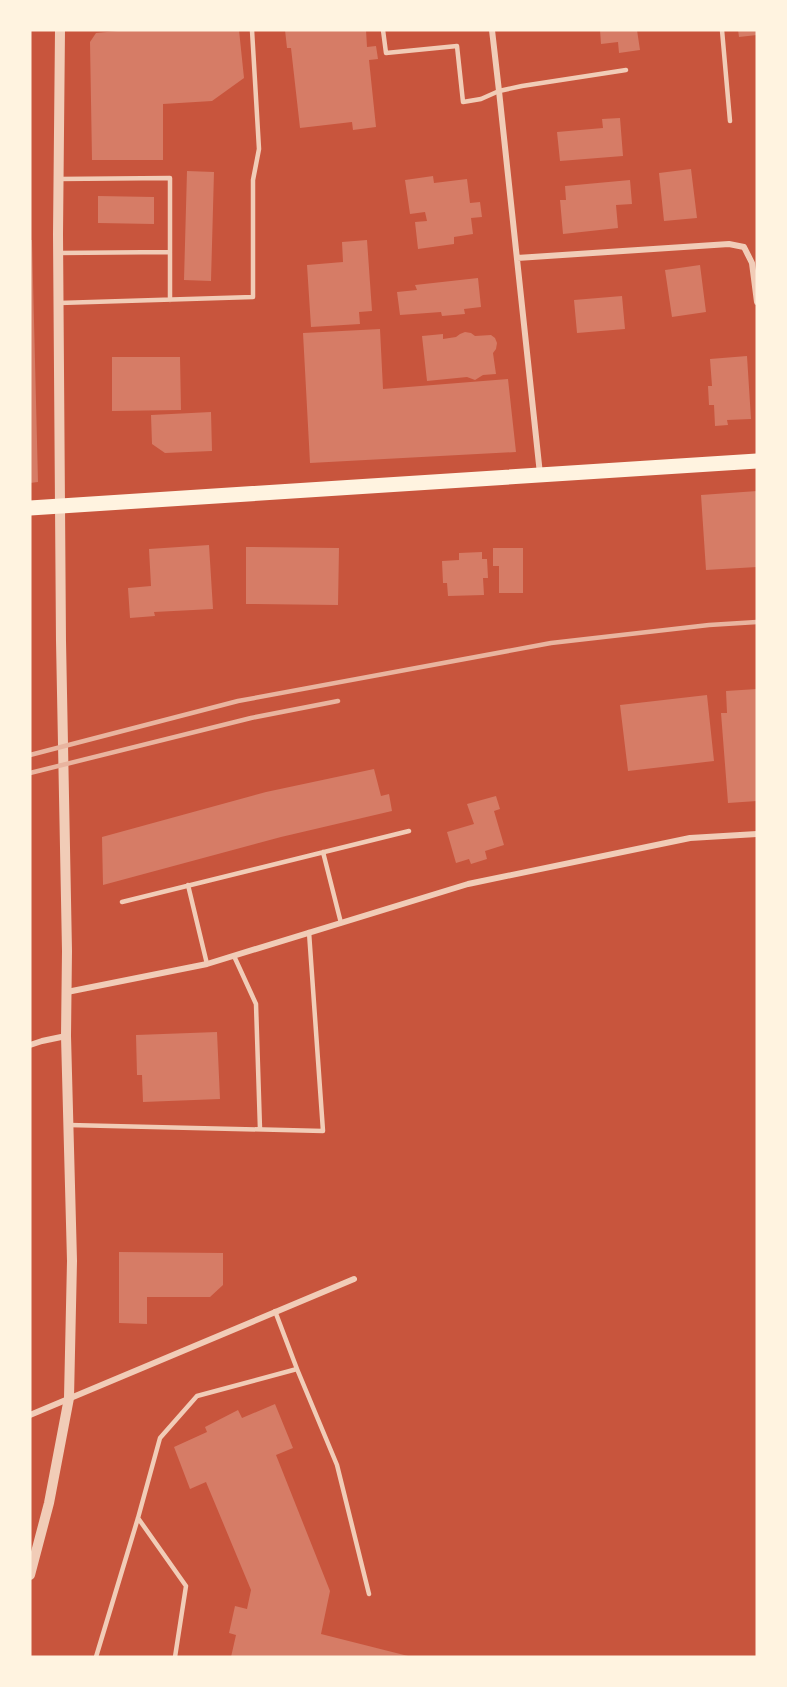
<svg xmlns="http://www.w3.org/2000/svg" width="787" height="1687" viewBox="0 0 787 1687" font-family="Spectral,serif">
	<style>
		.building { fill: #d67c66 }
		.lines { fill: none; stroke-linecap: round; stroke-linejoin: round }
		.service { stroke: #f1ccb7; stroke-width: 4.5 }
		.minor { stroke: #f1ccb7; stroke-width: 6 }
		.tertiary { stroke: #f1ccb7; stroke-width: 10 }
		.primary { stroke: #fff3e0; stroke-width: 15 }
		.rail { stroke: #e9b49f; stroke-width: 4.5 }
	</style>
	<rect width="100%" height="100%" fill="#c8553d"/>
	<path class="building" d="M 128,30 L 239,30 L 244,78 L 212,101 L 163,104 L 163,160 L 92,160 L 90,42 L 96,33 Z
		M 285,30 L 366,30 L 367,47 L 376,46 L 378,59 L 369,60 L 376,127 L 353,130 L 352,122 L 300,128 L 291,48 L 287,48 Z
		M 600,30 L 637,30 L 640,50 L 619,53 L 618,42 L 601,44 Z
		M 738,30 L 757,30 L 757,35 L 739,37 Z
		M 620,118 L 623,156 L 560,161 L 557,132 L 603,128 L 602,119 Z
		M 691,169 L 697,218 L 664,221 L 659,173 Z
		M 187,171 L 214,172 L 211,281 L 184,280 Z
		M 433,176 L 434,183 L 467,179 L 470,203 L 480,202 L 482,217 L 471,218 L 473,234 L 454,237 L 454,244 L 418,249 L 415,222 L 427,221 L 425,212 L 410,214 L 405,180 Z
		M 630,180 L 632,204 L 616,205 L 618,228 L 563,234 L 560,200 L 566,200 L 565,186 Z
		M 98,196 L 154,197 L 154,224 L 98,223 Z
		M 30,240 L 32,240 L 38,482 L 30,483 Z
		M 367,240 L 372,311 L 359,312 L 360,324 L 311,327 L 307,265 L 343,262 L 342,242 Z
		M 700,265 L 706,312 L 672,317 L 665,270 Z
		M 478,278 L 481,307 L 464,309 L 465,314 L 442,316 L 441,312 L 400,315 L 397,292 L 417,290 L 415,285 Z
		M 622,296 L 625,329 L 577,333 L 574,300 Z
		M 380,329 L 383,389 L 508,379 L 516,452 L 310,463 L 303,333 Z
		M 465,332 L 471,333 L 475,336 L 491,335 L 495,338 L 497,343 L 496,349 L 493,353 L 496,374 L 483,375 L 475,380 L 467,377 L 427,381 L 422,336 L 443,334 L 443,339 L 456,337 L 460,334 Z
		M 747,356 L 751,419 L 727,420 L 728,425 L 715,426 L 714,405 L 709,405 L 708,386 L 712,386 L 710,359 Z
		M 112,357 L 180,357 L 181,410 L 112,411 Z
		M 211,412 L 212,451 L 165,453 L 152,444 L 151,415 Z
		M 757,491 L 757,567 L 706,570 L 701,495 Z
		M 209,545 L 213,609 L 154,612 L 155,616 L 130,618 L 128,588 L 151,586 L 149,549 Z
		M 246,547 L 339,548 L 338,605 L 246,604 Z
		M 493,548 L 523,548 L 523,593 L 499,593 L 499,566 L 493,566 Z
		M 482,552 L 482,559 L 487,559 L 488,578 L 483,578 L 484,595 L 448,596 L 447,583 L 443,583 L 442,561 L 459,560 L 459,553 Z
		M 757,689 L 757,801 L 728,803 L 721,713 L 727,713 L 726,691 Z
		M 707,695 L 714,761 L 628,771 L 620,705 Z
		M 374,769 L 381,796 L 389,794 L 392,811 L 281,837 L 103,885 L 102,837 L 266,792 Z
		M 496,796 L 500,809 L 494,811 L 504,845 L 485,851 L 487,859 L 471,864 L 469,859 L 456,863 L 447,832 L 474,824 L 467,804 Z
		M 217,1032 L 220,1099 L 143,1102 L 142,1075 L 137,1075 L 136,1035 Z
		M 119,1252 L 223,1253 L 223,1285 L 210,1297 L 147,1297 L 147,1324 L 119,1323 Z
		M 275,1404 L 293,1448 L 276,1455 L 330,1591 L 321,1634 L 412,1657 L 231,1657 L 236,1635 L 229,1633 L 235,1606 L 247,1609 L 251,1590 L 206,1482 L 190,1489 L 174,1447 L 207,1432 L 205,1427 L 238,1410 L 242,1418 Z"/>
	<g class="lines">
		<path class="service" d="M 383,30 L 386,53 L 457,46 L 463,102 L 481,99 L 499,91 L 522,86 L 626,70
			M 722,30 L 730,121
			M 58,179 L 170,178 L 170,300
			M 58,253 L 170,252
			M 59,303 L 253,297 L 253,180 L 259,149 L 252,30
			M 323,852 L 341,923
			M 188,885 L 207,964
			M 122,902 L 409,831
			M 234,956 L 256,1004 L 260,1129
			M 69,1125 L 323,1131 L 309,932
			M 297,1369 L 337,1465 L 369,1594
			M 138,1518 L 186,1586 L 175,1657
			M 96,1657 L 138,1518 L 160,1438 L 197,1396 L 297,1369 L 275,1311"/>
		<path class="minor" d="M 492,30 L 499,91 L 540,474
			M 517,258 L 729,244 L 744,247 L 752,263 L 757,302
			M 67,992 L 207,964 L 468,884 L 690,838 L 757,834
			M 30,1045 L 42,1041 L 66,1036
			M 30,1415 L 354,1279"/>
		<path class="tertiary" d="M 30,1575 L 49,1503 L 69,1398 L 72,1261 L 66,1036 L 67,951 L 61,641 L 58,234 L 60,30"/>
		<path class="primary" d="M 30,508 L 757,461"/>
		<path class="rail" d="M 30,755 L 238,701 L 551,643 L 709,625 L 757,622
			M 30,773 L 251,718 L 338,701"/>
	</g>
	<rect width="787" height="1687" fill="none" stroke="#fff3e0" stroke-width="63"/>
</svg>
